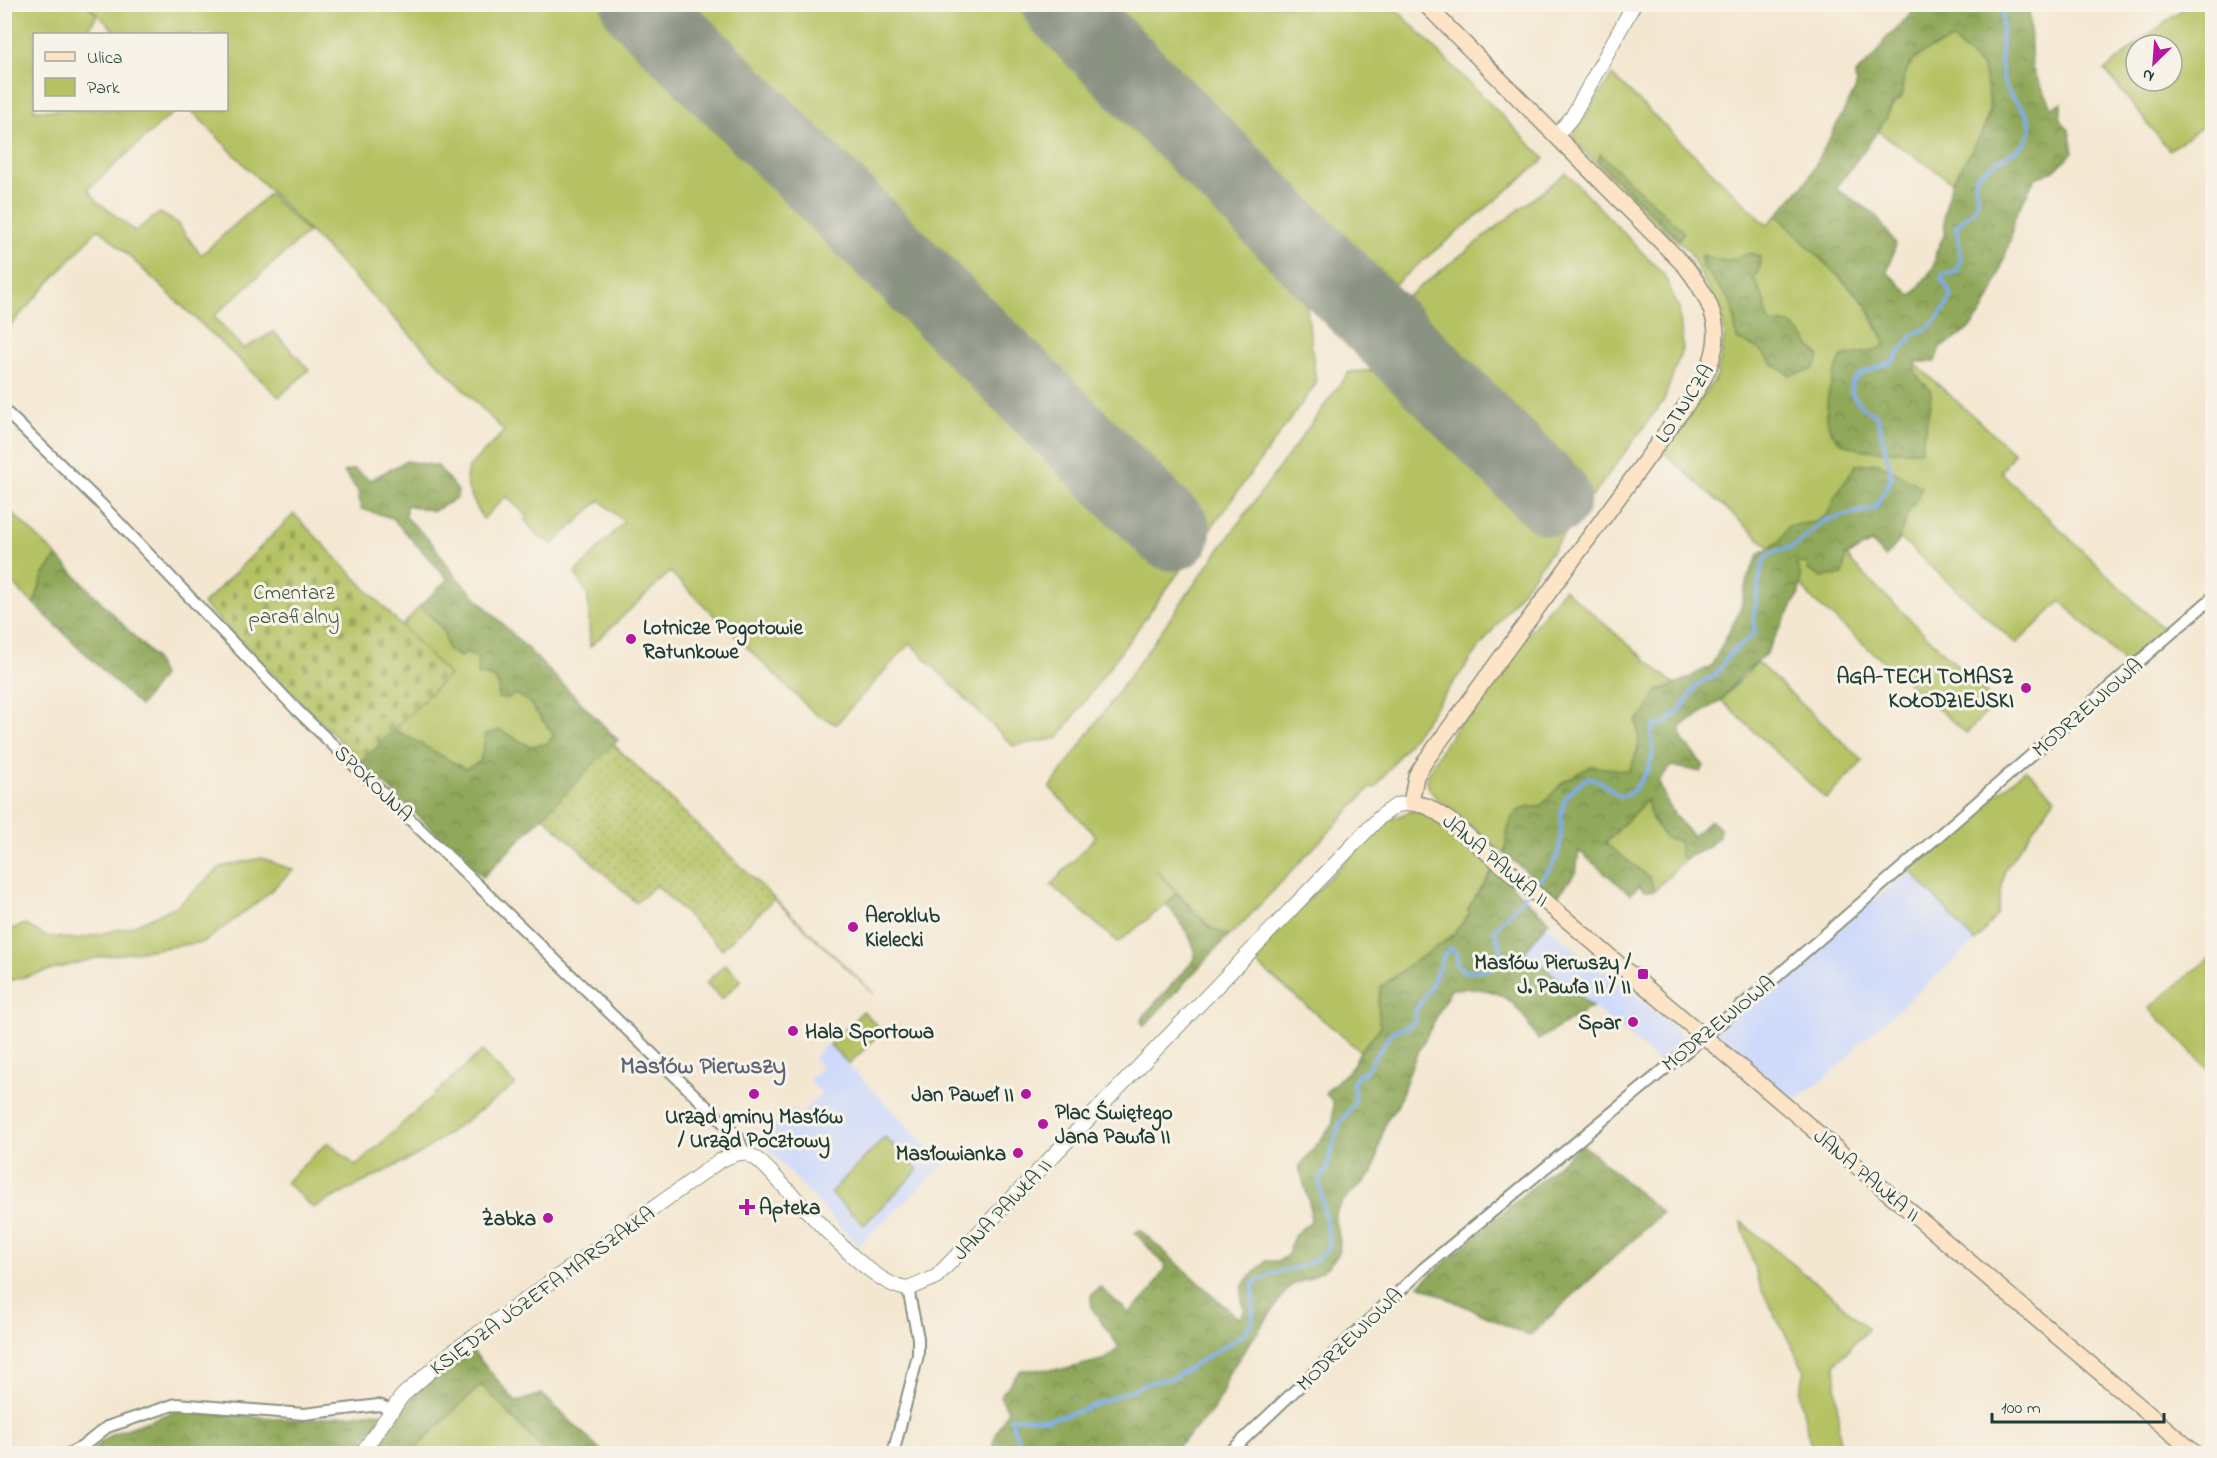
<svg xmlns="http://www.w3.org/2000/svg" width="2217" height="1458" viewBox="0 0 2217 1458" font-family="'Indie Flower',sans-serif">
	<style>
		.built { fill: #cfdafa }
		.green { fill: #b5c264; stroke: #6a804c; stroke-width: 1.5 }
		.forest { fill: url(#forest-crowns); stroke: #587247; stroke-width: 1.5; fill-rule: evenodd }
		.cemetery { fill: url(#cemetery-stones); stroke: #6a804c; stroke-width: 1.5 }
		.garden { fill: url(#garden-dots); stroke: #6a804c; stroke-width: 1.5 }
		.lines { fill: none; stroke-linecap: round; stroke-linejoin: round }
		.stream { stroke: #7eade8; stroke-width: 4 }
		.runway { stroke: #8a9282; stroke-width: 78 }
		.minor-casing { stroke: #8a9282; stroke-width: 14 }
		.tertiary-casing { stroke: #8a9282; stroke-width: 16 }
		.secondary-casing { stroke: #8a9282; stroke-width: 18 }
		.minor { stroke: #fff; stroke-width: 10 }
		.tertiary { stroke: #fff; stroke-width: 14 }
		.secondary { stroke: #fee4c6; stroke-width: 15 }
		.poi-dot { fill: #b5179e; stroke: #f7f3e8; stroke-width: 2 }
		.labels { text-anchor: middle; stroke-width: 6; stroke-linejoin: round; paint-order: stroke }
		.street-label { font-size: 21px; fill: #1f3d34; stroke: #f7f3e8 }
		.park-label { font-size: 21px; fill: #3d583e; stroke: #f7f3e8 }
		.poi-label { font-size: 21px; font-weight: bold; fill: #1f3d34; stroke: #f7f3e8; text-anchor: end }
		.quarter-label { font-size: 24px; font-weight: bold; fill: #5b6478; stroke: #f7f3e8 }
	</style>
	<defs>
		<pattern id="forest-crowns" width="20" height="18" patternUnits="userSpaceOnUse" patternTransform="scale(1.5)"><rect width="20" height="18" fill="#90a85a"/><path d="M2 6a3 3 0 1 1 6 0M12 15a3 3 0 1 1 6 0" fill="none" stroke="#758a4b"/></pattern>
		<pattern id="cemetery-stones" width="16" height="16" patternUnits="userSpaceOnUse" patternTransform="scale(1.5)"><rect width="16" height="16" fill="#b5c264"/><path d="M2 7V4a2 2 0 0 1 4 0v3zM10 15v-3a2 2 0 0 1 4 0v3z" fill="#939f53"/></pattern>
		<pattern id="garden-dots" width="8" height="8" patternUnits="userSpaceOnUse" patternTransform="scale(1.5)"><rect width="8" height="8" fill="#b5c264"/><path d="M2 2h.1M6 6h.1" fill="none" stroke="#939f53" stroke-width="1.8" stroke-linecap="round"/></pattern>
	</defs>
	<rect width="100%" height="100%" fill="#f7f3e8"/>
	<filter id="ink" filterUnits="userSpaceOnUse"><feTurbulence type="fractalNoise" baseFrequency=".0167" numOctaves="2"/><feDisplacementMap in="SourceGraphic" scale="12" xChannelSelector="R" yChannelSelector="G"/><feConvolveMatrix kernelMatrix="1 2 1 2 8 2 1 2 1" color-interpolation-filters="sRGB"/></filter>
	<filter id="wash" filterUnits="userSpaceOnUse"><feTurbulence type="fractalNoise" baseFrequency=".008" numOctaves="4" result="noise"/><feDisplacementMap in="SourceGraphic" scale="24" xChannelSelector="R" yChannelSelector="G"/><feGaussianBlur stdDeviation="1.35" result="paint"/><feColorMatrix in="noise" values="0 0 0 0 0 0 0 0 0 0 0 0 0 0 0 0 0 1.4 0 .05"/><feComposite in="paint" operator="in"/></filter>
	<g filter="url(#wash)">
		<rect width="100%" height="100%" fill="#f4e7d1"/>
		<path class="built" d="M 1910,870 L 1975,942 L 1859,1044 L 1845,1062 L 1795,1101 L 1713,1034 Z
			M 1546,925 L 1601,972 L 1605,969 L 1670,1023 L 1686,1041 L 1662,1064 L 1525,951 Z
			M 827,1043 L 945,1164 L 858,1246 L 761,1141 L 793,1108 L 799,1115 L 821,1093 L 809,1080 L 822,1067 L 813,1058 Z"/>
		<path class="green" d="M 6,5 L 87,5 L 97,15 L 86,34 L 34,34 L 34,110 L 176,110 L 88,189 L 97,201 L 135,231 L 160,213 L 176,222 L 201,255 L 269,194 L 308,232 L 214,316 L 243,349 L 274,332 L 309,370 L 279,397 L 99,228 L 5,331 L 4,40 L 8,35 L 12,10 Z
			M 88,5 L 1022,5 L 1305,291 L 1316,384 L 1058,738 L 1013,746 L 910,643 L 836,724 L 815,714 L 670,572 L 590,647 L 588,595 L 575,573 L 624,522 L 600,500 L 553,544 L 539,537 L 525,520 L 528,517 L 506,496 L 483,519 C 452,462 467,474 504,431 L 191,110 L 226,110 L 226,34 L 118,34 Z
			M 1098,5 L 1392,5 L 1545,159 L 1384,293 Z
			M 2188,5 L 2212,5 L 2212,120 L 2169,150 L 2105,70 L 2136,45 L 2136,81 L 2172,81 L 2172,45 L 2136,45 Z
			M 1953,40 C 1961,48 1979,59 1983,70 C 2002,112 1975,148 1952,182 L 1878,131 C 1887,119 1889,106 1902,97 C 1901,59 1922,52 1953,40 Z
			M 1612,75 L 1767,225 L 1777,215 L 1866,304 L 1877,329 L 2014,453 L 2001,472 L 2165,631 L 2127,665 L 2061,601 L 2016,644 L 1901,539 L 1885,557 L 1872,542 L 1847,556 L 1852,563 L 1996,703 L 1966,733 L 1814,601 L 1769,547 L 1663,452 L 1717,376 L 1725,335 L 1721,316 L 1689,251 L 1654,221 L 1576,143 L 1572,136 Z
			M 1566,173 L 1664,275 L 1679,309 L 1683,347 L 1664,400 L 1375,788 L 1371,787 L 1239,927 L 1226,938 L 1213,930 L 1155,869 L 1176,893 L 1167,904 L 1118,942 L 1051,885 L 1096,836 L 1050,788 L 1203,572 L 1349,372 L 1383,370 L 1398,304 Z
			M 4,505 L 57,556 L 43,576 L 34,604 L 5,576 Z
			M 1564,589 L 1675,685 L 1657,691 L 1646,712 L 1636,721 C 1642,741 1638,753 1629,771 L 1563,782 L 1540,808 L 1527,806 L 1508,828 L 1505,854 L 1438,799 C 1432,793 1427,789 1427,780 C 1428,753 1541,618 1564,589 Z
			M 420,606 L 573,723 L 558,750 L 478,788 L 394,729 L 448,676 L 402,626 Z
			M 1757,662 L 1863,761 L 1826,799 L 1721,700 Z
			M 2026,769 L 2055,798 L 2005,869 L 1997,915 L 1975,942 L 1910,870 Z
			M 1647,799 L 1673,838 L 1679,841 L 1685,859 L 1654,891 L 1650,878 L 1605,844 Z
			M 1411,811 C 1445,815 1469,847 1494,869 L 1468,909 L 1469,915 L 1450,938 L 1408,966 L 1381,987 L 1378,1003 L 1380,1028 L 1360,1051 L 1251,959 L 1382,823 Z
			M 261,858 L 293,870 L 262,899 L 204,942 L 100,957 L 5,982 L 5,931 L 25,924 L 45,936 L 77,939 L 130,927 L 177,906 L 221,867 Z
			M 2212,956 L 2212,1073 L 2149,1008 Z
			M 725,964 L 741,980 L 722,999 L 706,983 Z
			M 863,1011 L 882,1031 L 849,1064 L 830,1045 Z
			M 482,1051 L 515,1085 L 421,1153 L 313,1208 L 286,1182 L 328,1142 L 356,1166 Z
			M 885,1137 L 918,1170 L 864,1225 L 830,1193 Z
			M 1741,1222 L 1836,1299 L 1868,1329 L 1835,1364 L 1840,1453 L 1809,1453 L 1810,1442 L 1799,1392 L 1805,1371 L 1761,1289 Z
			M 481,1384 L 546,1453 L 418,1454 L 413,1450 Z"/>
		<path class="forest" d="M 1913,5 L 2029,5 L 2032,68 L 2052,107 L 2062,103 L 2060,119 L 2069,130 L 2073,152 L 2054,171 L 2035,178 C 2029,192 2020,205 2014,219 C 2012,225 2013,231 2011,237 C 1996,282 1988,328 1940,347 L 1935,362 L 1916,362 C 1911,375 1922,382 1931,390 C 1932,406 1923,431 1921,451 C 1901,451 1875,453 1855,448 C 1811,438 1828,384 1842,357 C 1858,352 1873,354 1886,344 L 1866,304 L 1777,215 L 1808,179 L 1856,88 L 1855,74 L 1877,54 L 1884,41 L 1909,16 ZM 1953,40 L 1983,68 L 1991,108 L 1984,130 L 1952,182 L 1944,214 L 1945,233 L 1936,252 L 1934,267 L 1912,296 L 1887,272 L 1896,244 L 1874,213 L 1836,189 L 1885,121 L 1892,104 L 1902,97 C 1901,60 1922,51 1953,40 Z
			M 1600,154 L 1684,232 L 1679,239 L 1598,161 Z
			M 1751,253 L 1760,257 L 1760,267 L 1754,278 L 1765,301 L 1768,321 L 1775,324 C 1797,316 1806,345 1820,357 L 1812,370 L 1790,375 L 1774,365 L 1759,349 L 1737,339 L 1731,302 L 1702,266 L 1701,255 L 1725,261 Z
			M 406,461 L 438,466 L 458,491 L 457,498 L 434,511 L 406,505 L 406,517 L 432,543 L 455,576 L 618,740 L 483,877 L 361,762 L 394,729 L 465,769 L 480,762 L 486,734 L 500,730 L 529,746 L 547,744 L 554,735 L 527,700 L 515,694 L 509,698 L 498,698 L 499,686 L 494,678 L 478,674 L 478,659 L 467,652 L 460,657 L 448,651 L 443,629 L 420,606 L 448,579 L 392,518 L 361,509 L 358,491 L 344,472 L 354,469 L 370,480 Z
			M 1878,463 L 1921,487 C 1919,499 1913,504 1908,514 C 1899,533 1903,540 1885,557 L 1872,542 L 1846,556 L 1843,575 L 1821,577 L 1808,570 L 1807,563 L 1796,564 L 1801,576 L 1799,594 L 1765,655 L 1743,673 L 1721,700 L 1680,728 L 1683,741 L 1704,766 L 1701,772 L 1671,766 L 1659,781 C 1665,803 1676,820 1693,836 L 1710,820 L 1720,828 L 1719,836 L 1708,847 L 1685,859 L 1680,856 L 1679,841 L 1666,838 L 1660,831 L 1651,817 L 1647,800 L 1605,843 L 1650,878 L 1654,891 L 1644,891 L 1639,886 L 1630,894 L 1579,851 L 1576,872 L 1557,897 L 1505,854 C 1508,828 1507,804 1540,807 L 1563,782 L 1591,766 L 1629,771 C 1638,753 1642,741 1636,721 L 1646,712 L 1657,691 L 1675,685 L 1711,666 L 1740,611 L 1747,579 L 1759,554 L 1779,542 L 1788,526 L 1816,522 L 1828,514 L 1834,498 L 1856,465 Z
			M 57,556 L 154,657 L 162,676 L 140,706 L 34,604 L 43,576 Z
			M 1494,869 L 1549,921 L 1525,951 L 1592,1007 L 1538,1040 C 1514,997 1503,986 1451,989 L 1413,1062 L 1398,1105 L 1385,1123 L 1373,1173 L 1343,1201 L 1335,1213 L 1340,1242 L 1338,1255 L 1326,1268 L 1310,1278 L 1290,1286 L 1228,1374 C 1219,1415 1198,1424 1171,1453 L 995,1453 L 993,1441 L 1008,1410 L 1000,1396 L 1021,1370 L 1066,1369 L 1106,1359 L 1119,1347 L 1092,1308 L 1091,1295 L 1100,1287 L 1129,1313 L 1152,1290 L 1166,1266 L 1135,1233 L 1140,1230 L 1239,1319 L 1245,1310 C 1234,1280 1250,1280 1266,1261 L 1278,1261 L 1288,1255 C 1292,1237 1295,1231 1311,1223 L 1309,1201 L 1299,1167 L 1333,1124 L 1333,1101 L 1325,1093 L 1353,1066 L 1360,1051 L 1380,1028 L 1378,1003 L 1381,987 L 1408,966 L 1450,938 L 1469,915 L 1468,909 Z
			M 1176,893 L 1210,928 L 1229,935 L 1144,1026 L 1141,1021 L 1147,1012 L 1195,959 C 1193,932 1179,925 1167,904 Z
			M 1582,1144 L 1662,1213 L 1529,1336 L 1419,1285 Z
			M 470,1348 L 516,1402 L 542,1394 L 604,1453 L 546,1453 L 481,1385 L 414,1450 L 418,1453 L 368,1454 C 397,1413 429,1375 470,1348 Z
			M 176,1411 L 303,1420 L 375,1412 L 382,1414 L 354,1453 L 87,1454 L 112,1434 Z"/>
		<path class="cemetery" d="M 294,514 L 449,675 L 361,762 L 203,604 Z"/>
		<path class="garden" d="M 613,744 L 874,994 L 774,899 L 722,949 L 656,885 L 636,903 L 543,816 Z"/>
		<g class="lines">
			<path class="stream" d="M 1533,887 C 1544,876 1556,865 1559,849 C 1566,814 1550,801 1589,777 L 1601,782 L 1619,796 L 1628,795 C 1647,777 1658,758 1651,732 L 1655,725 L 1667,723 L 1681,709 L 1696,687 L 1704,680 L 1714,677 L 1730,654 L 1754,634 L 1754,614 L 1760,575 L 1764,561 L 1771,553 L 1795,546 L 1823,521 L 1875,508 L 1892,477 L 1877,416 L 1862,407 L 1852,394 L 1852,382 L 1861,374 L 1893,361 L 1914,334 L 1930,327 L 1947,306 L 1951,295 L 1941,278 L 1943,274 L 1957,272 L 1961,257 L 1956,226 C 1977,206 1980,213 1975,179 C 1987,161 2022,154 2029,136 C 2037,115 2014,104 2006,88 C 1997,68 2003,27 2003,4
				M 1031,1454 L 1019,1444 L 1011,1418 L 1049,1419 L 1077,1412 L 1148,1383 L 1173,1378 L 1244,1334 L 1253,1319 L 1253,1284 C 1279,1264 1310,1274 1330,1246 L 1319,1180 L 1326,1171 L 1339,1125 L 1355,1101 L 1353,1084 L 1357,1075 L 1364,1073 L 1393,1031 L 1410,1026 L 1416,1020 L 1415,1011 L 1430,988 L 1444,955 L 1451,948 L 1457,954 L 1457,965 L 1465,972 L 1490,969 L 1503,954 L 1494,930 L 1528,892"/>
			<path class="runway" d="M 640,4 L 1172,532
				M 1061,4 L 1552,497"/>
		</g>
	</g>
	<g filter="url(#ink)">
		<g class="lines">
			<defs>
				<path id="minor" d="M 4,410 L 101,504 L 297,710 L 738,1137 L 744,1153
					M 68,1454 L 82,1447 L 107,1427 L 176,1404 L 304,1414 L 379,1405 L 391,1410
					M 893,1454 L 918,1355 L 918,1338 L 908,1289
					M 1228,1454 L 1424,1268 L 1775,978 L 2212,598"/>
				<path id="tertiary" d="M 1556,136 L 1572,117 L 1634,4
					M 361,1454 L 402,1396 L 451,1353 L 718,1162 C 725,1158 735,1152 744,1153 C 758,1156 770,1172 779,1181 C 807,1209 871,1286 908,1289 L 936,1277 L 1381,816 L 1397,805 L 1411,803"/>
				<path id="secondary" d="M 1425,4 L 1686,267 C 1721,313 1727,343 1695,393 L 1426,760 L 1416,776 L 1411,803 L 1427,806 L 1449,820 L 2196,1454"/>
			</defs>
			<use href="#minor" class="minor-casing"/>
			<use href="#tertiary" class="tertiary-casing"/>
			<use href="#secondary" class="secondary-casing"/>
			<use href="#minor" class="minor"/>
			<use href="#tertiary" class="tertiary"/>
			<use href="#secondary" class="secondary"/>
		</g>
	</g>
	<g class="poi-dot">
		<circle cx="631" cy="639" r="6"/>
		<circle cx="2026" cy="688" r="6"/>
		<circle cx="853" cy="927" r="6"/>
		<rect x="1637" y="968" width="12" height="12" rx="3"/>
		<circle cx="1633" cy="1022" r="6"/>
		<circle cx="793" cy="1031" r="6"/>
		<circle cx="754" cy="1094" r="6"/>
		<circle cx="1026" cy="1094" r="6"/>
		<circle cx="1043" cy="1124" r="6"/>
		<circle cx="1018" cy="1153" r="6"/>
		<path d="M744 1198h6v6h6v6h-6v6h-6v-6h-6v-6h6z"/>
		<circle cx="548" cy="1218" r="6"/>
	</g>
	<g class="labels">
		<g class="street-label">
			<text transform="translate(1684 403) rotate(-57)" y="7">LOTNICZA</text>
			<text transform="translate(2087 707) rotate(-41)" y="7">MODRZEWIOWA</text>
			<text transform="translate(374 783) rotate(44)" y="7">SPOKOJNA</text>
			<text transform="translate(1496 860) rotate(40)" y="7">JANA PAWŁA II</text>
			<text transform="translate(1718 1023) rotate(-39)" y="7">MODRZEWIOWA</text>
			<text transform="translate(1867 1175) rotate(40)" y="7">JANA PAWŁA II</text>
			<text transform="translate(1002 1209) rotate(-46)" y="7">JANA PAWŁA II</text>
			<text transform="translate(542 1290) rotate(-36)" y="7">KSIĘDZA JÓZEFA MARSZAŁKA</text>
			<text transform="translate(1349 1339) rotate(-44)" y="7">MODRZEWIOWA</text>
		</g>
		<g class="park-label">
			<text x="294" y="599">Cmentarz<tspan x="294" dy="24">parafialny</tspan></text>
		</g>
		<g class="poi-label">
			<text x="643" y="634" text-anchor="start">Lotnicze Pogotowie<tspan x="643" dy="24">Ratunkowe</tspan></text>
			<text x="2014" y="683">AGA-TECH TOMASZ<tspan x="2014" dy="24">KOŁODZIEJSKI</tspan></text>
			<text x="865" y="922" text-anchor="start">Aeroklub<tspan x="865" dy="24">Kielecki</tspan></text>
			<text x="1631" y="969">Masłów Pierwszy /<tspan x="1631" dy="24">J. Pawła II / II</tspan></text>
			<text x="1621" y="1029">Spar</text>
			<text x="805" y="1038" text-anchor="start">Hala Sportowa</text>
			<text x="1014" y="1101">Jan Paweł II</text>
			<text x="1055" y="1119" text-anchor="start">Plac Świętego<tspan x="1055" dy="24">Jana Pawła II</tspan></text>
			<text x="754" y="1123" text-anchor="middle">Urząd gminy Masłów<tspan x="754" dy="24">/ Urząd Pocztowy</tspan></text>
			<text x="1006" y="1160">Masłowianka</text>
			<text x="759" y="1214" text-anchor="start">Apteka</text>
			<text x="536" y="1225">Żabka</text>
		</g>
		<g class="quarter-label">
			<text x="703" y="1073">Masłów Pierwszy</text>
		</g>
	</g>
	<rect width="2217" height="1458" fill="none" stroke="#f7f3e8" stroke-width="24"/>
	<rect x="33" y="33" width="195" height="78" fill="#f7f3e8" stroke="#a1aaa0" stroke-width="1.5"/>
	<rect x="45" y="52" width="30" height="9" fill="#fee4c6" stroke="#a1aaa0" stroke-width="1.5"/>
	<text x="87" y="63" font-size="18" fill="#1f3d34">Ulica</text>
	<rect x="45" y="78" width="30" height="18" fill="#b5c264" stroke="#a1aaa0" stroke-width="1.5"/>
	<text x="87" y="93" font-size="18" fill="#1f3d34">Park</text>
	<g transform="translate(2154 63) rotate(205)"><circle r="28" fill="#f7f3e8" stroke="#a1aaa0" stroke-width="1.5"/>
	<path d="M0-4.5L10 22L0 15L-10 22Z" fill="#b5179e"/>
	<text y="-9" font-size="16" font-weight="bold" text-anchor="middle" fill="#1f3d34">N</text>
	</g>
	<path d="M1992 1413v9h172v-9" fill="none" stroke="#1f3d34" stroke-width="3"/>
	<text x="2001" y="1413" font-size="18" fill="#1f3d34" stroke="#f7f3e8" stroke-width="4.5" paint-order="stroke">100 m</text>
</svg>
